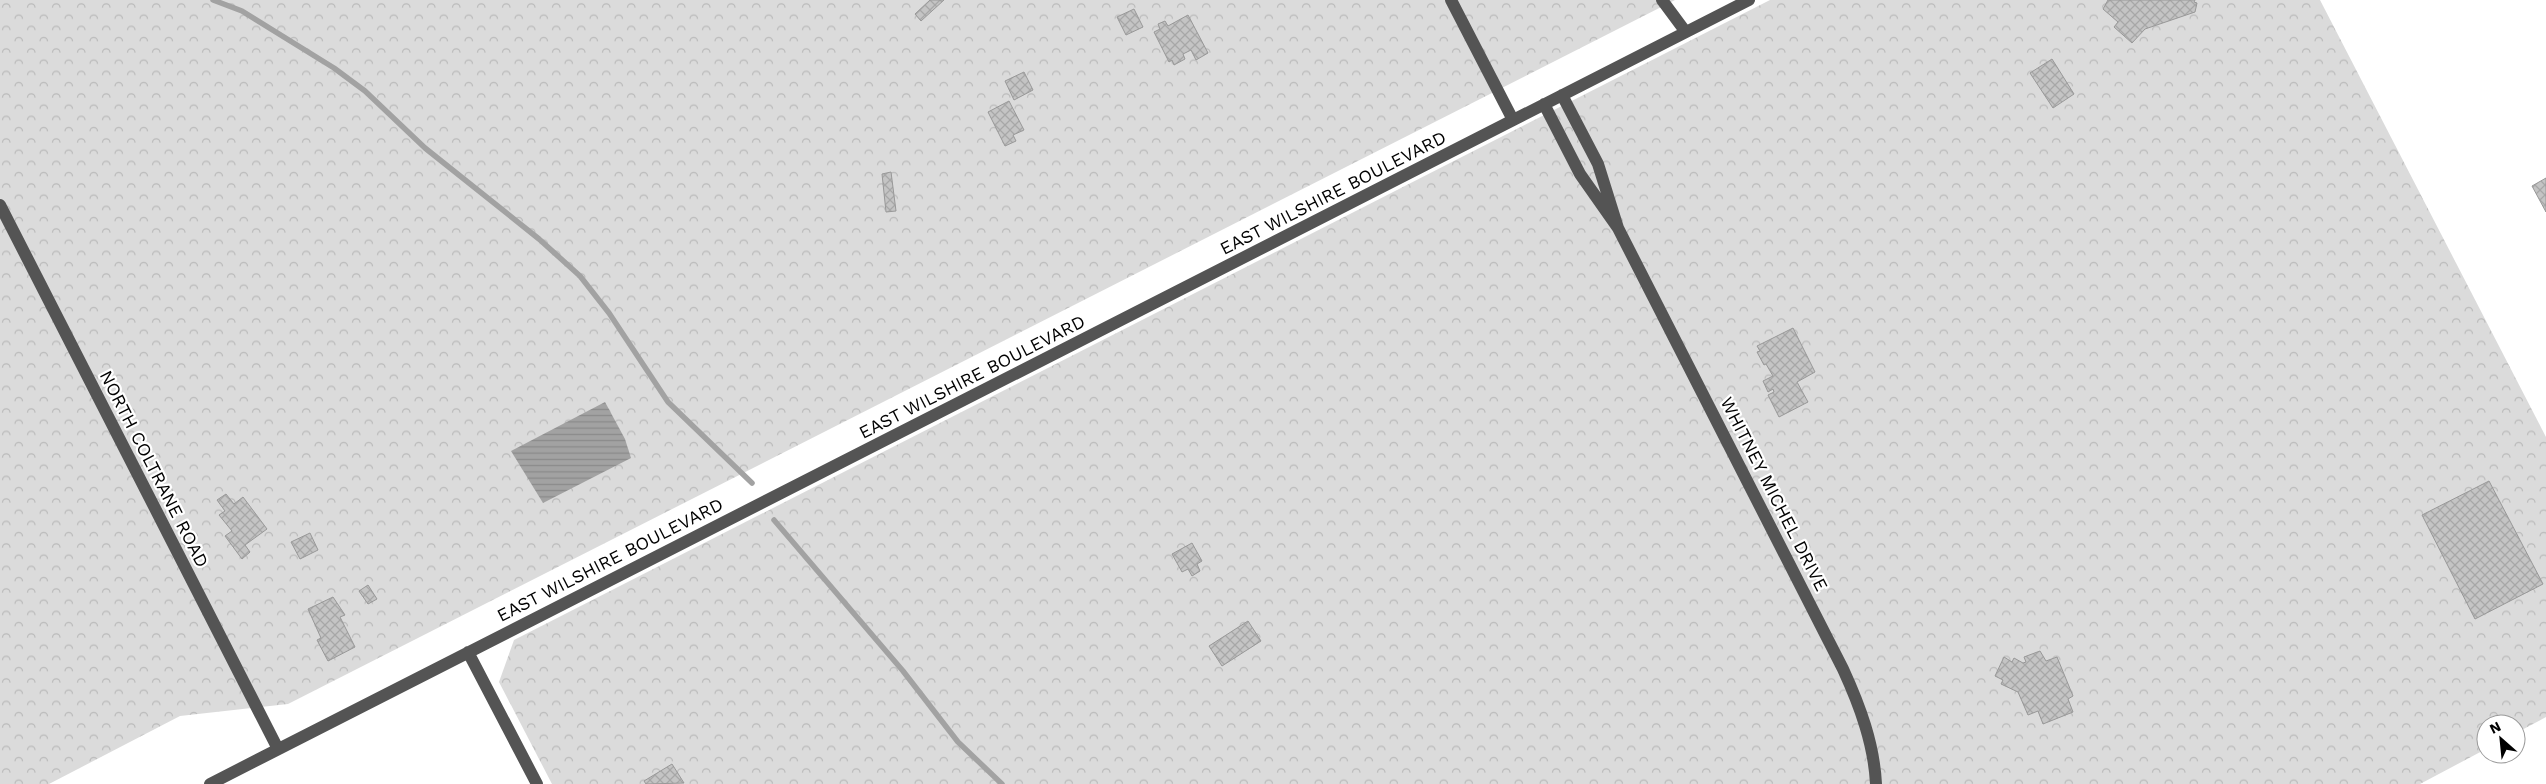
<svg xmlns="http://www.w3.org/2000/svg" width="2546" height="784" viewBox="0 0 2546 784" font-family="'Work Sans',sans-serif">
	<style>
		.forest { fill: url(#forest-crowns) }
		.water { fill: url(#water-rules) }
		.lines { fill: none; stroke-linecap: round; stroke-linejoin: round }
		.stream { stroke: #a2a2a2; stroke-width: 5.5 }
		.building { fill: url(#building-cross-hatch); stroke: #989898 }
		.minor { stroke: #545454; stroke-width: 12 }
		.labels { text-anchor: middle; stroke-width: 4.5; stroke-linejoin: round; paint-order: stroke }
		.street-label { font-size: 18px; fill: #000; stroke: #fff }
	</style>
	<defs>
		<pattern id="forest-crowns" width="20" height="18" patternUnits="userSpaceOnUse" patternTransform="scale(1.25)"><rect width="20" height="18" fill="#dbdbdb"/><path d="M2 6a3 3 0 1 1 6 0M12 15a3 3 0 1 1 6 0" fill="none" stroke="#bababa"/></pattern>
		<pattern id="water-rules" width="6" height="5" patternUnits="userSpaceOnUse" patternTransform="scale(1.25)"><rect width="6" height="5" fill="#a2a2a2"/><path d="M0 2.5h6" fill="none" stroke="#8a8a8a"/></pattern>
		<pattern id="building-cross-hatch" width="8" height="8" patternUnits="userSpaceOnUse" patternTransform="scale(1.25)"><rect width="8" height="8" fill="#c4c4c4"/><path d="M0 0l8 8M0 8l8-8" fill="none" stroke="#a7a7a7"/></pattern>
	</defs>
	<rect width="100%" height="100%" fill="#fff"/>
	<path class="forest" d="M 0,0 L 1675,0 L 288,704 L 180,716 L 49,784 L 0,784 Z
		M 1770,0 L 2320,0 L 2546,437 L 2546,717 L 2516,733 L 2516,724 L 2486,724 L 2486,749 L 2420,784 L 552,784 L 499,682 L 514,640 Z"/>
	<path class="water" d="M 605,402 L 625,439 L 631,458 L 543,503 L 511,451 Z"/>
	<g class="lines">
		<path class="stream" d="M 213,0 L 242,11 L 334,68 L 365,91 L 425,148 L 539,239 L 580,276 L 609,313 L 668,402 L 752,483
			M 774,520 L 903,671 L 958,742 L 1002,784"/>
	</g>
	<path class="building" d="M 930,0 L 944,0 L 921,21 L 915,14 Z
		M 2108,0 L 2195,0 L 2194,2 L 2197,3 L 2195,12 L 2145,29 L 2132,43 L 2114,27 L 2118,22 L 2103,9 Z
		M 1134,9 L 1143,27 L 1126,35 L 1117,17 Z
		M 1188,15 L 1208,53 L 1196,60 L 1191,50 L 1183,54 L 1185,59 L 1174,65 L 1172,60 L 1169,62 L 1154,32 L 1160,29 L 1158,24 L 1165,21 L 1168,26 Z
		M 2052,59 L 2074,94 L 2053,108 L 2030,73 Z
		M 1024,72 L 1033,90 L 1014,100 L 1005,81 Z
		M 1009,101 L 1024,130 L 1013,135 L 1016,141 L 1005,146 L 988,112 Z
		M 891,172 L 896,211 L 886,212 L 882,174 Z
		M 2546,178 L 2546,212 L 2532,186 Z
		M 1793,328 L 1815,372 L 1797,382 L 1808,402 L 1779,417 L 1768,395 L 1774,392 L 1773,389 L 1768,392 L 1763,381 L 1773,376 L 1766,364 L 1764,365 L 1757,352 L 1760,351 L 1757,346 Z
		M 2489,481 L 2543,584 L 2475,619 L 2422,515 Z
		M 226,494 L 234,504 L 243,497 L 267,529 L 245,545 L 250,552 L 242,559 L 225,536 L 232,531 L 219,515 L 225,511 L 217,500 Z
		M 310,533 L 318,550 L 300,559 L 291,542 Z
		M 1192,543 L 1202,561 L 1197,564 L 1200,571 L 1192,576 L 1188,569 L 1182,572 L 1172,554 Z
		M 368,585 L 377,599 L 368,604 L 359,591 Z
		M 333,597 L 345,615 L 340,617 L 355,647 L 328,661 L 317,640 L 321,638 L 308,609 Z
		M 1248,621 L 1261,641 L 1222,666 L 1209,646 Z
		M 2040,651 L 2046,661 L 2057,657 L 2073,696 L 2068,699 L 2073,712 L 2043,724 L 2038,711 L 2028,715 L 2018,692 L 2001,684 L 2003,680 L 1995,676 L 2004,657 L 2012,662 L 2014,658 L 2023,663 L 2026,662 L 2024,657 Z
		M 672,764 L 684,783 L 646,784 L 644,781 Z"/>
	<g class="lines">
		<path class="minor" d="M 1451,0 L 1513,120
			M 1662,0 L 1685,31
			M 1544,104 L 1580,174 L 1618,228 L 1598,164 L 1562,95
			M 0,205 L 278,749
			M 1618,228 L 1843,669 C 1860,706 1874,744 1876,784
			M 468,652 L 537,784
			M 210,784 L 1749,0"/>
	</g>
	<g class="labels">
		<g class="street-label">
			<text transform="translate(1333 193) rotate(-27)" y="6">EAST WILSHIRE BOULEVARD</text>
			<text transform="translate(972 377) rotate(-27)" y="6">EAST WILSHIRE BOULEVARD</text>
			<text transform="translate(154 469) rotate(63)" y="6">NORTH COLTRANE ROAD</text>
			<text transform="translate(1774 494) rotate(63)" y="6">WHITNEY MICHEL DRIVE</text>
			<text transform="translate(610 560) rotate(-27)" y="6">EAST WILSHIRE BOULEVARD</text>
		</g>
	</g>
	<g transform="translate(2501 739) rotate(333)"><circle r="24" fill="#ffffff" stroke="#999999"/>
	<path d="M0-4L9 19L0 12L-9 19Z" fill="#000000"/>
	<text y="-8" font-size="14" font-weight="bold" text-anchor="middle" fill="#000000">N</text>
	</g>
</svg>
